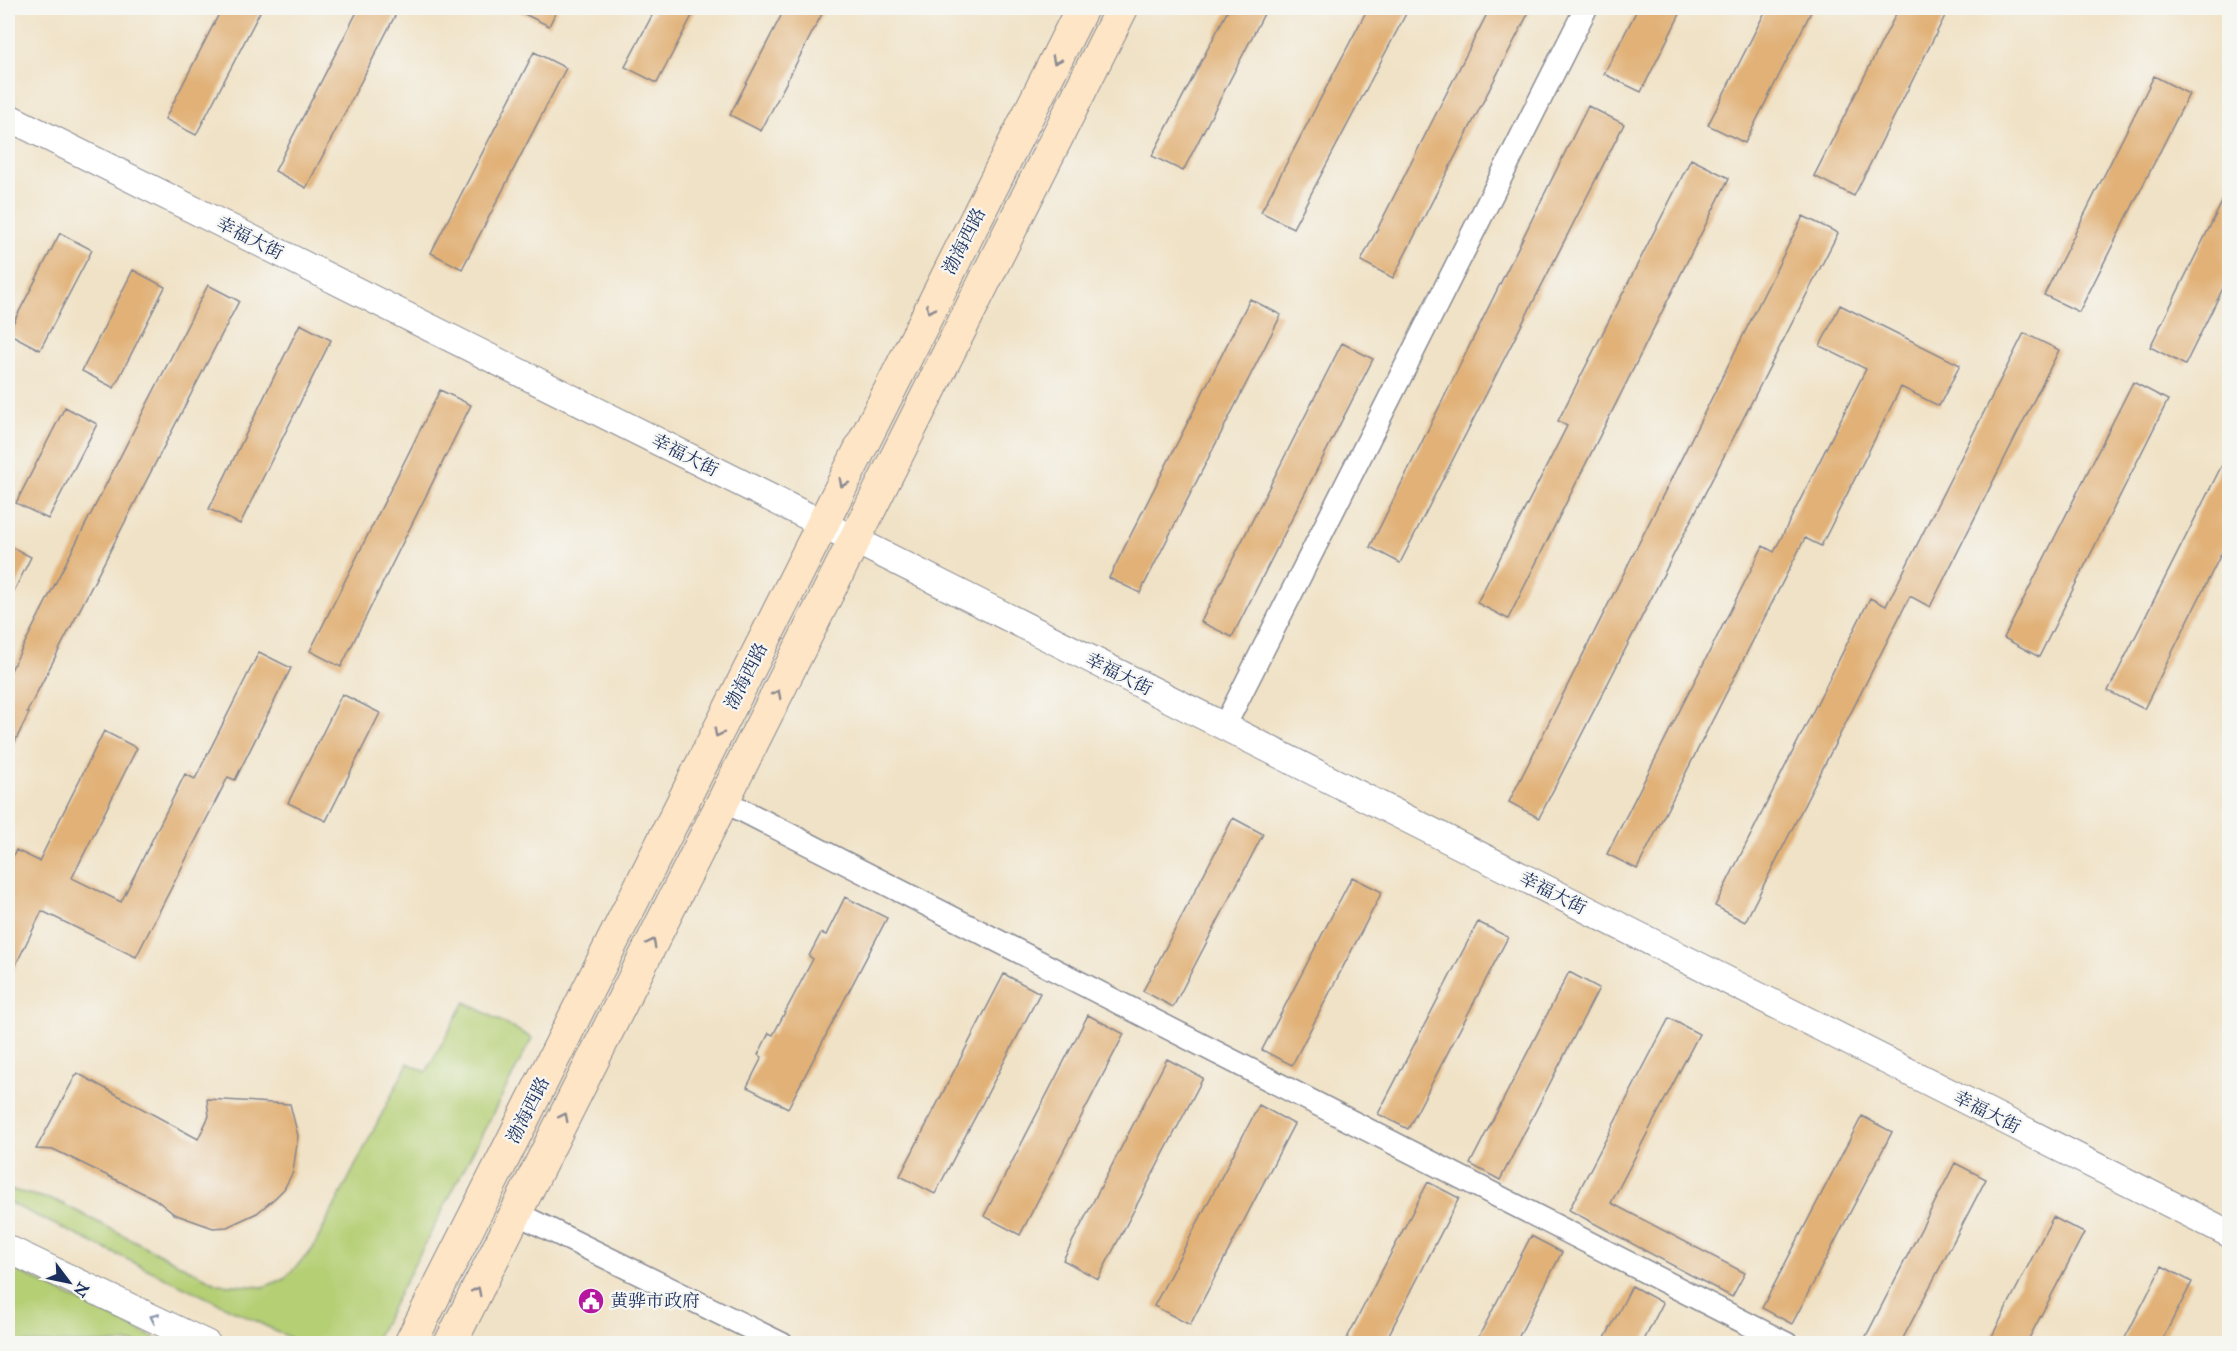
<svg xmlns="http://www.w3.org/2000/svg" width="2237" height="1351" viewBox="0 0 2237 1351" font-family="'IM FELL Great Primer','Noto Serif SC',serif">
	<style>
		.green { fill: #b5cf75; stroke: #687f6a; stroke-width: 1.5 }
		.building { fill: #e1b177 }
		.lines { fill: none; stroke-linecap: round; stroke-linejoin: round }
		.minor-casing { stroke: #868892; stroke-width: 25 }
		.tertiary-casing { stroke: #868892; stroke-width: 29 }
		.secondary-casing { stroke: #868892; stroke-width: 34 }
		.minor { stroke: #fff; stroke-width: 22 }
		.tertiary { stroke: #fff; stroke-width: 27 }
		.secondary { stroke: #fde5c5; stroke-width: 32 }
		.oneway { stroke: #8c8a92 }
		.oneway2 { stroke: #8d97ae }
		.labels { text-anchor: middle; stroke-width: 4.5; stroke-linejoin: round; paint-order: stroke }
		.street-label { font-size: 18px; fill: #1b2f5e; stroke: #f6f6f2 }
		.poi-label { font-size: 18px; fill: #1b2f5e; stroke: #f6f6f2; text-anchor: start }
	</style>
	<rect width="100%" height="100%" fill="#f6f6f2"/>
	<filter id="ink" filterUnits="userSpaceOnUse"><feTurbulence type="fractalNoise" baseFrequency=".0167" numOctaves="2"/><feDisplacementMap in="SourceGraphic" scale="12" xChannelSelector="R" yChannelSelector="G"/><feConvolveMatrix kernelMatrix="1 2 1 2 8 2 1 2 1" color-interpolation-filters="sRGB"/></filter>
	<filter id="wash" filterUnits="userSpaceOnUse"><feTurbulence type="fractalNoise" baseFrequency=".008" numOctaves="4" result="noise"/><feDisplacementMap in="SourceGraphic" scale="24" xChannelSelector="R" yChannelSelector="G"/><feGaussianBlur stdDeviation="1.35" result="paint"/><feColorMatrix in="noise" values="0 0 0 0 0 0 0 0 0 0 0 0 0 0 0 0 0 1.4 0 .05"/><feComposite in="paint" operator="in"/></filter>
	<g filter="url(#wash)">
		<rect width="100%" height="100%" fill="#f0e2c6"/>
		<path class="green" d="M 465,1002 L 532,1038 L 377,1336 L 369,1343 L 301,1343 L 8,1202 L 8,1191 L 12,1190 L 57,1201 L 218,1284 L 263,1287 L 284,1279 L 312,1250 L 408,1063 L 426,1072 Z
			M 8,1266 L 165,1343 L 8,1343 Z"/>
		<g id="blocks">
			<path class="building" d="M 222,8 L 262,8 L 196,135 L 165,119 Z
				M 359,8 L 399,8 L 306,188 L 275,171 Z
				M 512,8 L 558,8 L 549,26 Z
				M 656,8 L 696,8 L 657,83 L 625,67 Z
				M 785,8 L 825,8 L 761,131 L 730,115 Z
				M 1229,8 L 1267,8 L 1183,171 L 1152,156 Z
				M 1368,8 L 1409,8 L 1293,228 L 1261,212 Z
				M 1490,8 L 1531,8 L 1393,278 L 1361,261 Z
				M 1638,8 L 1683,8 L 1641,92 L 1604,74 Z
				M 1767,8 L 1813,8 L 1745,143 L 1708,125 Z
				M 1899,8 L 1949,8 L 1854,196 L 1814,176 Z
				M 534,52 L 566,68 L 462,269 L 431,253 Z
				M 2154,76 L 2189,94 L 2079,312 L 2044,295 Z
				M 1588,106 L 1624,124 L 1400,563 L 1370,547 Z
				M 1691,159 L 1729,178 L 1508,619 L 1477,603 L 1567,426 L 1558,421 Z
				M 2229,188 L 2229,276 L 2185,365 L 2150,347 Z
				M 1803,216 L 1838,233 L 1539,818 L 1509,802 Z
				M 60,233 L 92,250 L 40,350 L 8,333 Z
				M 133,270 L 165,287 L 114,388 L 82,371 Z
				M 208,285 L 239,301 L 27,712 L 29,713 L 8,756 L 8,676 Z
				M 1250,299 L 1281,315 L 1140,593 L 1109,578 Z
				M 1840,305 L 1960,365 L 1939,406 L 1901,387 L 1821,546 L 1805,538 L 1637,869 L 1607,854 L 1763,546 L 1774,552 L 1866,369 L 1820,346 Z
				M 300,324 L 331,340 L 240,524 L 209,509 Z
				M 2024,333 L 2059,350 L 1930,607 L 1910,596 L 1745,922 L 1715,906 L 1870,598 L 1886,606 Z
				M 1342,343 L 1373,359 L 1232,637 L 1201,622 Z
				M 2133,382 L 2168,400 L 2039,657 L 2004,638 Z
				M 440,390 L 471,405 L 341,667 L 310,651 Z
				M 65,407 L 97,424 L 48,519 L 16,503 Z
				M 2229,451 L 2229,538 L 2144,709 L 2108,691 Z
				M 8,545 L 31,557 L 8,603 Z
				M 259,652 L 291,668 L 235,780 L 228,777 L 136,957 L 42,911 L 8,981 L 8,867 L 16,850 L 39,861 L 104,731 L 137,748 L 72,878 L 121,902 L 185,774 L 195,779 Z
				M 342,694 L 380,713 L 326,821 L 288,803 Z
				M 1233,818 L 1263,834 L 1173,1007 L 1143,991 Z
				M 1352,877 L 1382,892 L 1292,1065 L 1262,1050 Z
				M 845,897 L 887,918 L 788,1108 L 747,1087 L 762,1057 L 758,1055 L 769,1033 L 773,1035 L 813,959 L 809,956 L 821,933 L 826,935 Z
				M 1478,922 L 1508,937 L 1408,1129 L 1378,1114 Z
				M 1569,972 L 1599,988 L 1500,1180 L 1470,1164 Z
				M 1004,974 L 1040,993 L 935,1194 L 900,1176 Z
				M 1088,1015 L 1124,1034 L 1020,1235 L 984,1216 Z
				M 1669,1018 L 1699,1034 L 1611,1203 L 1745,1273 L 1732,1297 L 1569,1210 Z
				M 1167,1059 L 1203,1078 L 1098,1279 L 1063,1260 Z
				M 77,1073 L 198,1139 L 209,1116 L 207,1099 L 290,1104 L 298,1136 L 293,1172 L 284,1189 L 274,1199 L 257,1213 L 227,1227 L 213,1228 L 174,1214 L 155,1199 L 55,1150 L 36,1149 Z
				M 1259,1105 L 1294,1124 L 1190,1325 L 1154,1306 Z
				M 1862,1116 L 1892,1132 L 1792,1324 L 1762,1308 Z
				M 1955,1163 L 1986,1179 L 1900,1344 L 1862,1344 Z
				M 1428,1182 L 1459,1198 L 1384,1344 L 1344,1344 Z
				M 2053,1217 L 2084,1233 L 2026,1344 L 1988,1344 Z
				M 1531,1236 L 1562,1252 L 1515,1344 L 1475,1344 Z
				M 2162,1266 L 2192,1282 L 2160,1344 L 2122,1344 Z
				M 1632,1286 L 1663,1303 L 1642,1344 L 1602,1344 Z"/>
		</g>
	</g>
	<g filter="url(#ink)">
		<use href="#blocks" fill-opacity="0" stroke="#868892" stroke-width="1.5"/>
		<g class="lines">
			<defs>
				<path id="minor" d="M 1224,727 L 1586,8
					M 724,801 L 1787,1344
					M 516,1213 L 782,1344"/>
				<path id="tertiary" d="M 8,117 L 823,524 L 2230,1234
					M 8,1249 L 207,1344"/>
				<path id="secondary" d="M 410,1344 L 1082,8
					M 450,1344 L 1122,8"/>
			</defs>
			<use href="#minor" class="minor-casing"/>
			<use href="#tertiary" class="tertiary-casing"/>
			<use href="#secondary" class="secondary-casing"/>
			<use href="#minor" class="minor"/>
			<use href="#tertiary" class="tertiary"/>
			<use href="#secondary" class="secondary"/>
		</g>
		<defs><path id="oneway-chevron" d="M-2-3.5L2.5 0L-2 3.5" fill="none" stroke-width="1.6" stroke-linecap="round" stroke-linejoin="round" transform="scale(1.5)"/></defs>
		<g class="oneway">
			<use href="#oneway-chevron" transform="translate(1056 60) rotate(117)"/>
			<use href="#oneway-chevron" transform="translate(930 309) rotate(117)"/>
			<use href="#oneway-chevron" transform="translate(843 483) rotate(117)"/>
			<use href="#oneway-chevron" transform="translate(777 694) rotate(-63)"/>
			<use href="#oneway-chevron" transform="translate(718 733) rotate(117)"/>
			<use href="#oneway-chevron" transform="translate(652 943) rotate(-63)"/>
			<use href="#oneway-chevron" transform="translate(564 1117) rotate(-63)"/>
			<use href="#oneway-chevron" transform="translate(477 1291) rotate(-63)"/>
		</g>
		<use class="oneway2" href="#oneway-chevron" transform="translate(154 1318) rotate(-155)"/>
	</g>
	<defs>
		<symbol id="civic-disc" viewBox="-11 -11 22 22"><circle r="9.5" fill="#b5179e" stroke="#f6f6f2"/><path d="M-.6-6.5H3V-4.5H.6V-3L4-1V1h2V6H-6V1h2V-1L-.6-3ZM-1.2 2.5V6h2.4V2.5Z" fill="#fff"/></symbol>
	</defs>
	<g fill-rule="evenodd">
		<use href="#civic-disc" x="576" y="1286" width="30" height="30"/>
	</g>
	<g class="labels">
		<g class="street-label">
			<text transform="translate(250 238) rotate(27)" y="6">幸福大街</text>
			<text transform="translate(964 241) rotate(-63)" y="6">渤海西路</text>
			<text transform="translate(685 455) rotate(27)" y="6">幸福大街</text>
			<text transform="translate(1119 674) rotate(27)" y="6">幸福大街</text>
			<text transform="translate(746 676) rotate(-63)" y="6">渤海西路</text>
			<text transform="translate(1553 893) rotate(27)" y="6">幸福大街</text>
			<text transform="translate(528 1110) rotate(-63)" y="6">渤海西路</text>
			<text transform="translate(1987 1112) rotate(27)" y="6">幸福大街</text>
		</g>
		<g class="poi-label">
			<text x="610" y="1307">黄骅市政府</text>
		</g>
	</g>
	<rect width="2237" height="1351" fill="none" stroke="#f6f6f2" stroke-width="30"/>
	<g transform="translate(69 1282) rotate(122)" stroke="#f6f6f2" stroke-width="4.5" paint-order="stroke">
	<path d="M0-4.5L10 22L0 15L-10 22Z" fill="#1b2f5e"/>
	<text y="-9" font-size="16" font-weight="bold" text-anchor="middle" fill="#1b2f5e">N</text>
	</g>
</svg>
